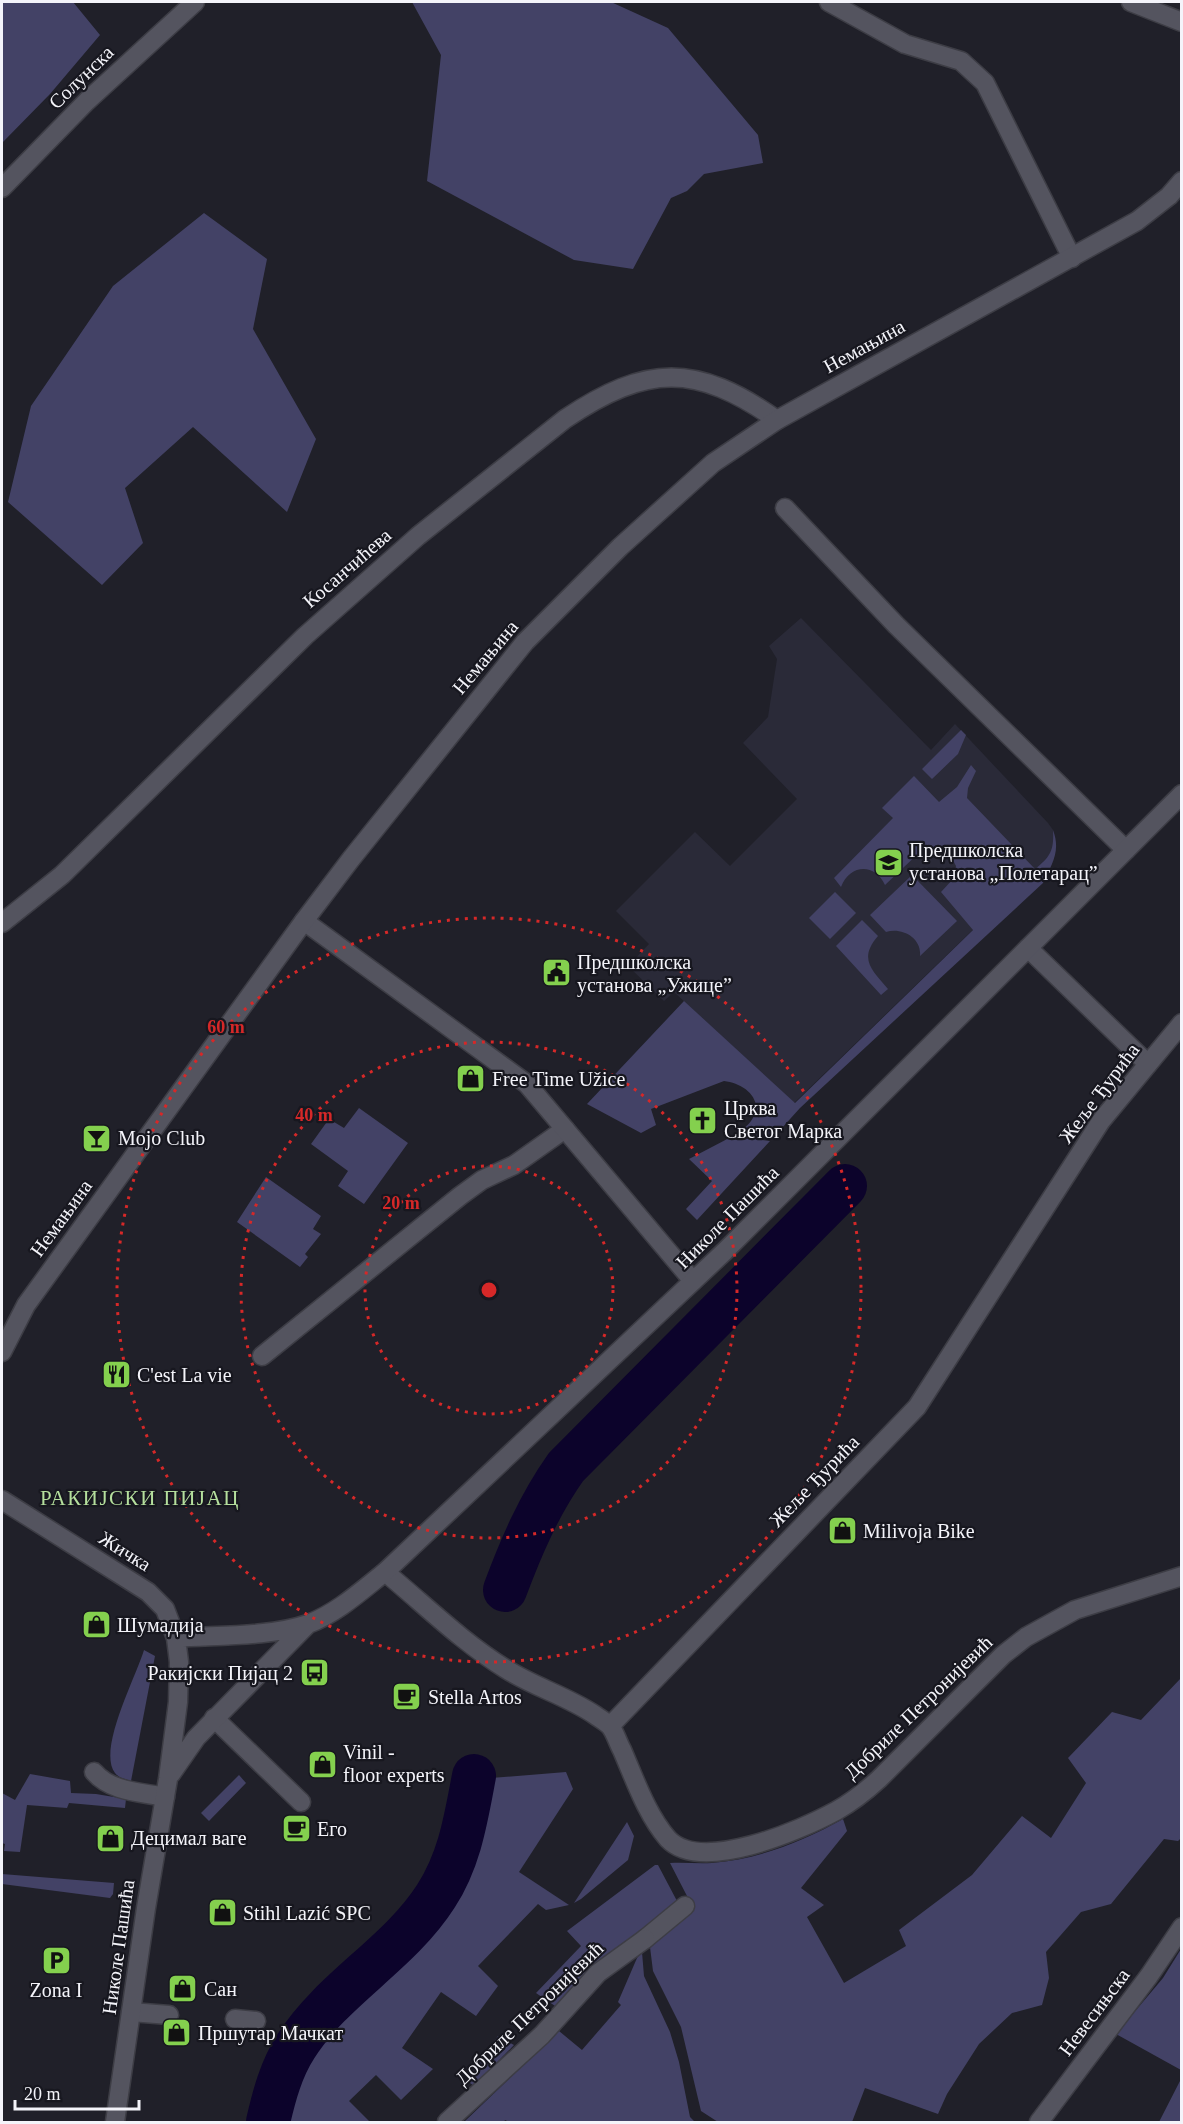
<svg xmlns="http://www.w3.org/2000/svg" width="1183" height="2124" viewBox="0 0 1183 2124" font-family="'Times New Roman',serif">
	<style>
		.built { fill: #2a2a38 }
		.green { fill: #434266 }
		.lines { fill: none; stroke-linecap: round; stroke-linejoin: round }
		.canal { stroke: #0c032b; stroke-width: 44 }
		.lane-casing { stroke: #3d3d45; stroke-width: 21 }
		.street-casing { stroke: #3d3d45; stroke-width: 21 }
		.secondary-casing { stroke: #3d3d45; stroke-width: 21 }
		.lane { stroke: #54545f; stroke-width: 18 }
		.street { stroke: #54545f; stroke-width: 18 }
		.secondary { stroke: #54545f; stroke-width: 18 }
		.ring { fill: none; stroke: #d62828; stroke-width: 3; stroke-dasharray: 3 6 }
		.labels { text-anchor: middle; stroke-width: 4.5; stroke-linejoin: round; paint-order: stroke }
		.street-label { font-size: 20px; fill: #f4f4fa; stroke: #17171f }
		.poi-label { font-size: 20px; fill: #f4f4fa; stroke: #17171f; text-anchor: start }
		.neighbourhood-label { font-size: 21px; letter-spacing: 1.5px; fill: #b5df9d; stroke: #17171f }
		.centre { fill: #d62828; stroke: #17171f; stroke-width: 3 }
		.ring-label { font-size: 18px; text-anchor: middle; font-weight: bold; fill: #d62828; stroke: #17171f; stroke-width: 4.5; stroke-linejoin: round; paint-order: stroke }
	</style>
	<rect width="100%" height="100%" fill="#202029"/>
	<path class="built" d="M 801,618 L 931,750 L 955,724 L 1048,823 L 1053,830 L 1054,848 L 1046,859 L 794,1103 L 674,992 L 664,1001 L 628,966 L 649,944 L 616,911 L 695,832 L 730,866 L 797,799 L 743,743 L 768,717 L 777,659 L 769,646 Z"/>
	<path class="green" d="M 2,2 L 73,2 L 100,35 L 50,94 L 2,143 Z
		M 412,2 L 611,2 L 668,28 L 758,135 L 763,163 L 704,174 L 687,191 L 671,198 L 633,269 L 574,260 L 427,181 L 441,55 Z
		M 204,213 L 267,259 L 253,329 L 316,439 L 287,512 L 193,427 L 125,488 L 143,543 L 102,585 L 8,502 L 31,406 L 113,286 Z
		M 961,730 L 966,735 L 958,754 L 932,779 L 922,769 Z
		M 971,765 L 976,771 L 968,788 L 967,798 L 1035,869 C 1051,856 1054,850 1053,830 C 1061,851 1052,864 1043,883 L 800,1108 L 772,1139 L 736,1133 C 741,1130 748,1126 751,1121 C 766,1100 744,1083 724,1081 L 651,1109 L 656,1125 L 641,1133 L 587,1104 L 684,1001 L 795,1103 L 973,930 L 941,892 L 953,879 L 956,866 C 950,853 937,842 922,850 L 885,885 C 875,863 850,864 841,887 L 834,878 L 893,818 L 882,808 L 914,776 L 939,802 L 957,787 Z
		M 912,875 L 957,921 L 920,956 C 922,938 902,927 886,932 L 870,915 Z
		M 835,892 L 856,913 L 830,939 L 809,918 Z
		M 862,920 L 878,936 C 858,959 872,970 888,989 L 881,995 L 836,946 Z
		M 359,1108 L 408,1143 L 364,1204 L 338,1186 L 348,1171 L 311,1144 L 329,1119 L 344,1128 Z
		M 733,1136 L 770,1141 L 697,1220 L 686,1209 L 712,1181 L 689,1159 Z
		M 266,1177 L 321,1216 L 313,1229 L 321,1234 L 305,1254 L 308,1257 L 300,1267 L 237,1222 Z
		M 144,1650 L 155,1656 L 131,1781 C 125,1779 119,1778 115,1773 C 97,1750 136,1677 144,1650 Z
		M 1181,1678 L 1181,1838 L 1178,1841 L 1164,1839 L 1111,1904 L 1081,1912 L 1046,1952 L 1049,1978 L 1042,2005 L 1012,2013 L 979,2044 L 947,2094 L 938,2114 L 865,2088 L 852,2122 L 718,2122 L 701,2111 L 681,2027 L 653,1971 L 650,1947 L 691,1909 L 687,1896 L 670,1863 C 684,1862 698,1864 712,1863 C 759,1859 802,1842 843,1819 L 847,1831 L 801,1888 L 824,1905 L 807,1917 L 844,1983 L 906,1946 L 899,1930 L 972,1875 L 1022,1816 L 1051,1838 L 1086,1783 L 1068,1758 L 1112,1712 L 1141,1720 Z
		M 566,1772 L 573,1789 L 519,1872 L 569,1905 L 546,1910 L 538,1904 L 478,1966 L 498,1986 L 476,2016 L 441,1992 L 402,2048 L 433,2069 L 401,2100 L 376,2075 L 349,2101 L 370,2122 L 280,2122 C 286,2099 293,2075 305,2054 C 318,2034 337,2016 355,2000 C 393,1965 438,1931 463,1883 C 480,1851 484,1813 491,1778 Z
		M 30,1774 L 70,1781 L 71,1793 L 96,1794 L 126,1799 L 125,1808 L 69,1803 L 67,1808 L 27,1805 L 20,1852 L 4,1851 L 5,1844 L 2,1843 L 2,1793 L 15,1800 Z
		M 239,1775 L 246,1783 L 209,1821 L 201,1813 Z
		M 627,1822 L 634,1836 L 628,1860 L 581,1899 L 574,1903 Z
		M 655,1865 L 658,1865 L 677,1901 L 603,1960 L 558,2008 L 536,1993 L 581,1946 L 567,1931 Z
		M 2,1874 L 114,1883 L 113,1894 L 110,1898 L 2,1884 Z
		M 1181,1949 L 1181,2070 L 1116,2034 L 1163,1978 Z
		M 642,1952 L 644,1976 L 670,2032 L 679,2062 L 690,2117 L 695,2122 L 509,2122 L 505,2120 L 504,2122 L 464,2122 L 559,2031 L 582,2050 L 621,2005 L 618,2002 L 637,1958 Z
		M 498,2036 L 514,2045 L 474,2086 L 466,2080 Z
		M 1181,2079 L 1181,2122 L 1159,2122 Z"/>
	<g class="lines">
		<path class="canal" d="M 505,1590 C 521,1547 539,1505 566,1467 L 845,1186
			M 268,2122 C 274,2096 281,2069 296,2046 C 333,1988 399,1954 436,1896 C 460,1859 466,1818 474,1776"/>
		<defs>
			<path id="lane" d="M 829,2 L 905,44 L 961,61 L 985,83 L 1072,258
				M 1131,2 L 1182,22
				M 785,508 L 896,625 L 1126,850
				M 1028,948 L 1148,1064
				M 262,1356 L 460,1196 L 482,1180 L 514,1165 L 565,1129
				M 214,1718 L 301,1802
				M 94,1772 C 111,1792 141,1792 165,1797
				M 645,1939 L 685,1906
				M 131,2012 L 169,2015
				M 235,2019 L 256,2021"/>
			<path id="street" d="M 2,188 L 87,101 L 195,2
				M 304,921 L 527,1084 L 693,1281
				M 2,923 L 62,875 L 305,636 L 418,536 L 565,419 C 647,364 696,363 777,420
				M 385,1572 C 425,1605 462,1642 506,1669 C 534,1687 567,1696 595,1715 C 599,1718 606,1722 610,1726 C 615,1732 618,1743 622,1750 C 635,1780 647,1815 668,1839 C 701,1874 801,1830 836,1811 C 852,1802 866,1791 879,1779 L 1003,1655 L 1026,1637 L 1075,1610 L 1182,1576
				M 610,1726 L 917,1407 L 1101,1121 L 1182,1023
				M 447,2122 L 542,2035 L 598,1973 L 645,1939
				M 1039,2122 L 1149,1976 L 1182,1927"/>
			<path id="secondary" d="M 2,1352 L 26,1305 L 304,921 L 351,859 L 525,642 L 620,547 L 713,463 L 777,420 L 1137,221 L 1169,196 L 1182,181
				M 2,1500 L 148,1592 L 165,1609 L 176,1638 L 179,1662 L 178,1702 L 168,1779 L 146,1908 L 115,2122
				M 176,1638 C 217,1635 270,1637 308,1624 C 337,1613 361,1591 385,1572 L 724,1252 L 1182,794
				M 171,1774 L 196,1738 L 308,1624"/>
		</defs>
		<use href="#lane" class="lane-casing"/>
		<use href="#street" class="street-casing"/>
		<use href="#secondary" class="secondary-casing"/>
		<use href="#lane" class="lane"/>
		<use href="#street" class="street"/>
		<use href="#secondary" class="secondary"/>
	</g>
	<g class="ring">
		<circle cx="489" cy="1290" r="124"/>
		<circle cx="489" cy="1290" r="248"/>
		<circle cx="489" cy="1290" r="372"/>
	</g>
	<defs>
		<symbol id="school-square" viewBox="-11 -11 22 22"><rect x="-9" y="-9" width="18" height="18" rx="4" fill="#84d04e" stroke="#17171f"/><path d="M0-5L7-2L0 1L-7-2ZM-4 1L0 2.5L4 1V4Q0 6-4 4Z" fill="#111"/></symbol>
		<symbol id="civic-square" viewBox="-11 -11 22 22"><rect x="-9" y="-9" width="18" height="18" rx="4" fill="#84d04e" stroke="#17171f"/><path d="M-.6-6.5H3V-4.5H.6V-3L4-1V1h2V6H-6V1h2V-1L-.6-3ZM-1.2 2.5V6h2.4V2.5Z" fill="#111"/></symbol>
		<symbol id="shop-square" viewBox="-11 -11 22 22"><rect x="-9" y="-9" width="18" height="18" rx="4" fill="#84d04e" stroke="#17171f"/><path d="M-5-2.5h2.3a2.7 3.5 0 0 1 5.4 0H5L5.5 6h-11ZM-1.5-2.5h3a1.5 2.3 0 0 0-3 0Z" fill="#111"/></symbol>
		<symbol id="church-square" viewBox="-11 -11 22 22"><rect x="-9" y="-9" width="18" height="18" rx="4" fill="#84d04e" stroke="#17171f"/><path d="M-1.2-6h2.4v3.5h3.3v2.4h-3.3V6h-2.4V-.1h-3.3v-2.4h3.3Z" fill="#111"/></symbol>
		<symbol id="bar-square" viewBox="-11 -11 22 22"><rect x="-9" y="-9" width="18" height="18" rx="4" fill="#84d04e" stroke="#17171f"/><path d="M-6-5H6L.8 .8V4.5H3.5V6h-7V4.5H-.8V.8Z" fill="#111"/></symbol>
		<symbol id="restaurant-square" viewBox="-11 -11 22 22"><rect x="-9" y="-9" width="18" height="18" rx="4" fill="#84d04e" stroke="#17171f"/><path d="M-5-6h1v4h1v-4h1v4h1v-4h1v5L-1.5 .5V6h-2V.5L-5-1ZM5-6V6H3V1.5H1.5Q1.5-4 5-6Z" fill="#111"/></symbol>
		<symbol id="bus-square" viewBox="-11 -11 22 22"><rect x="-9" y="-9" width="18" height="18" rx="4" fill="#84d04e" stroke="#17171f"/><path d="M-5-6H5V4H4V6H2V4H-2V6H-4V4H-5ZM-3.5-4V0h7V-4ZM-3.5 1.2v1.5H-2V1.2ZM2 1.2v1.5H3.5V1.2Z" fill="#111"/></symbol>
		<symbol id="cafe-square" viewBox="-11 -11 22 22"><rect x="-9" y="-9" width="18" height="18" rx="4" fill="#84d04e" stroke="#17171f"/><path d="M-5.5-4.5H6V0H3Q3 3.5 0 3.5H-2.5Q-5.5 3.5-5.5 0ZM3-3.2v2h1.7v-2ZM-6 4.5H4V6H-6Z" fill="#111"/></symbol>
		<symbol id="parking-square" viewBox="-11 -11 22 22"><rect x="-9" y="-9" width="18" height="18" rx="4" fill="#84d04e" stroke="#17171f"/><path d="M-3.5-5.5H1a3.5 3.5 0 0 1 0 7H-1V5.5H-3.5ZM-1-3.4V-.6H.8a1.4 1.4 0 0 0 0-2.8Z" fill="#111"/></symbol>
	</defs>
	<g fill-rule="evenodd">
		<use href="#school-square" x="872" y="846" width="33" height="33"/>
		<use href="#civic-square" x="540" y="956" width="33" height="33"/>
		<use href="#shop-square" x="454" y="1062" width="33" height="33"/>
		<use href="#church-square" x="686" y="1104" width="33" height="33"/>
		<use href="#bar-square" x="80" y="1122" width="33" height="33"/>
		<use href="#restaurant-square" x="100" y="1358" width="33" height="33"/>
		<use href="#shop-square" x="826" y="1514" width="33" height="33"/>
		<use href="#shop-square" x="80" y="1608" width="33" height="33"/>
		<use href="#bus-square" x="298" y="1656" width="33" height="33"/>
		<use href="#cafe-square" x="390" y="1680" width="33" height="33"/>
		<use href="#shop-square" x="306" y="1748" width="33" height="33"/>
		<use href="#cafe-square" x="280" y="1812" width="33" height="33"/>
		<use href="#shop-square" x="94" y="1822" width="33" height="33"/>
		<use href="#shop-square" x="206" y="1896" width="33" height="33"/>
		<use href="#parking-square" x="40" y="1944" width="33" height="33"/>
		<use href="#shop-square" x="166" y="1972" width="33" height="33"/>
		<use href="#shop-square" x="160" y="2016" width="33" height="33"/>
	</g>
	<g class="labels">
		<g class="street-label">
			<text transform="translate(81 77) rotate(-44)" y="7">Солунска</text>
			<text transform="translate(864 346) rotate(-29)" y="7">Немањина</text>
			<text transform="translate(347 568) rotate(-41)" y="7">Косанчићева</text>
			<text transform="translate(485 657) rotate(-50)" y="7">Немањина</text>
			<text transform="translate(1099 1093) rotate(-53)" y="7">Жеље Ђурића</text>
			<text transform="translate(727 1217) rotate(-45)" y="7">Николе Пашића</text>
			<text transform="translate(61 1218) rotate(-54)" y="7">Немањина</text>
			<text transform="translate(814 1481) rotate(-46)" y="7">Жеље Ђурића</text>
			<text transform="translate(125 1551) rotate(32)" y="7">Жичка</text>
			<text transform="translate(918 1707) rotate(-44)" y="7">Добриле Петронијевић</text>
			<text transform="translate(118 1947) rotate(-82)" y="7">Николе Пашића</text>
			<text transform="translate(1094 2012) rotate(-53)" y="7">Невесињска</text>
			<text transform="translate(529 2013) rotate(-44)" y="7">Добриле Петронијевић</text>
		</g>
		<g class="poi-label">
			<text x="909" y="857">Предшколска<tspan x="909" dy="23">установа „Полетарац”</tspan></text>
			<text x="577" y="969">Предшколска<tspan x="577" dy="23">установа „Ужице”</tspan></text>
			<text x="492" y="1086">Free Time Užice</text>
			<text x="724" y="1115">Црква<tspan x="724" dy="23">Светог Марка</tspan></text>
			<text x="118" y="1145">Mojo Club</text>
			<text x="137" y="1382">C'est La vie</text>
			<text x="863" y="1538">Milivoja Bike</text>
			<text x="117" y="1632">Шумадија</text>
			<text x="293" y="1680" text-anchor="end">Ракијски Пијац 2</text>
			<text x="428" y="1704">Stella Artos</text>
			<text x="343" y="1759">Vinil -<tspan x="343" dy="23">floor experts</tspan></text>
			<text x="317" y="1836">Его</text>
			<text x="131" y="1845">Децимал ваге</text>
			<text x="243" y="1920">Stihl Lazić SPC</text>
			<text x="204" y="1996">Сан</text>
			<text x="56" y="1997" text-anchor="middle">Zona I</text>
			<text x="198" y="2040">Пршутар Мачкат</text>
		</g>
		<g class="neighbourhood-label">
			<text x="140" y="1505">РАКИЈСКИ ПИЈАЦ</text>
		</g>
	</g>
	<circle cx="489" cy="1290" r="9" class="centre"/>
	<g class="ring-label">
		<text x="226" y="1033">60 m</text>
		<text x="314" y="1121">40 m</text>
		<text x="401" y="1209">20 m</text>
	</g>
	<rect width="1183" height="2124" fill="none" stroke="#f4f4fa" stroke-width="6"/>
	<path d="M15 2100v9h124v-9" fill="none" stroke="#f4f4fa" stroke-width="3"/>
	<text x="24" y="2100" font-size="18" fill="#f4f4fa" stroke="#17171f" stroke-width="4.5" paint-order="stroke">20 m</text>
</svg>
